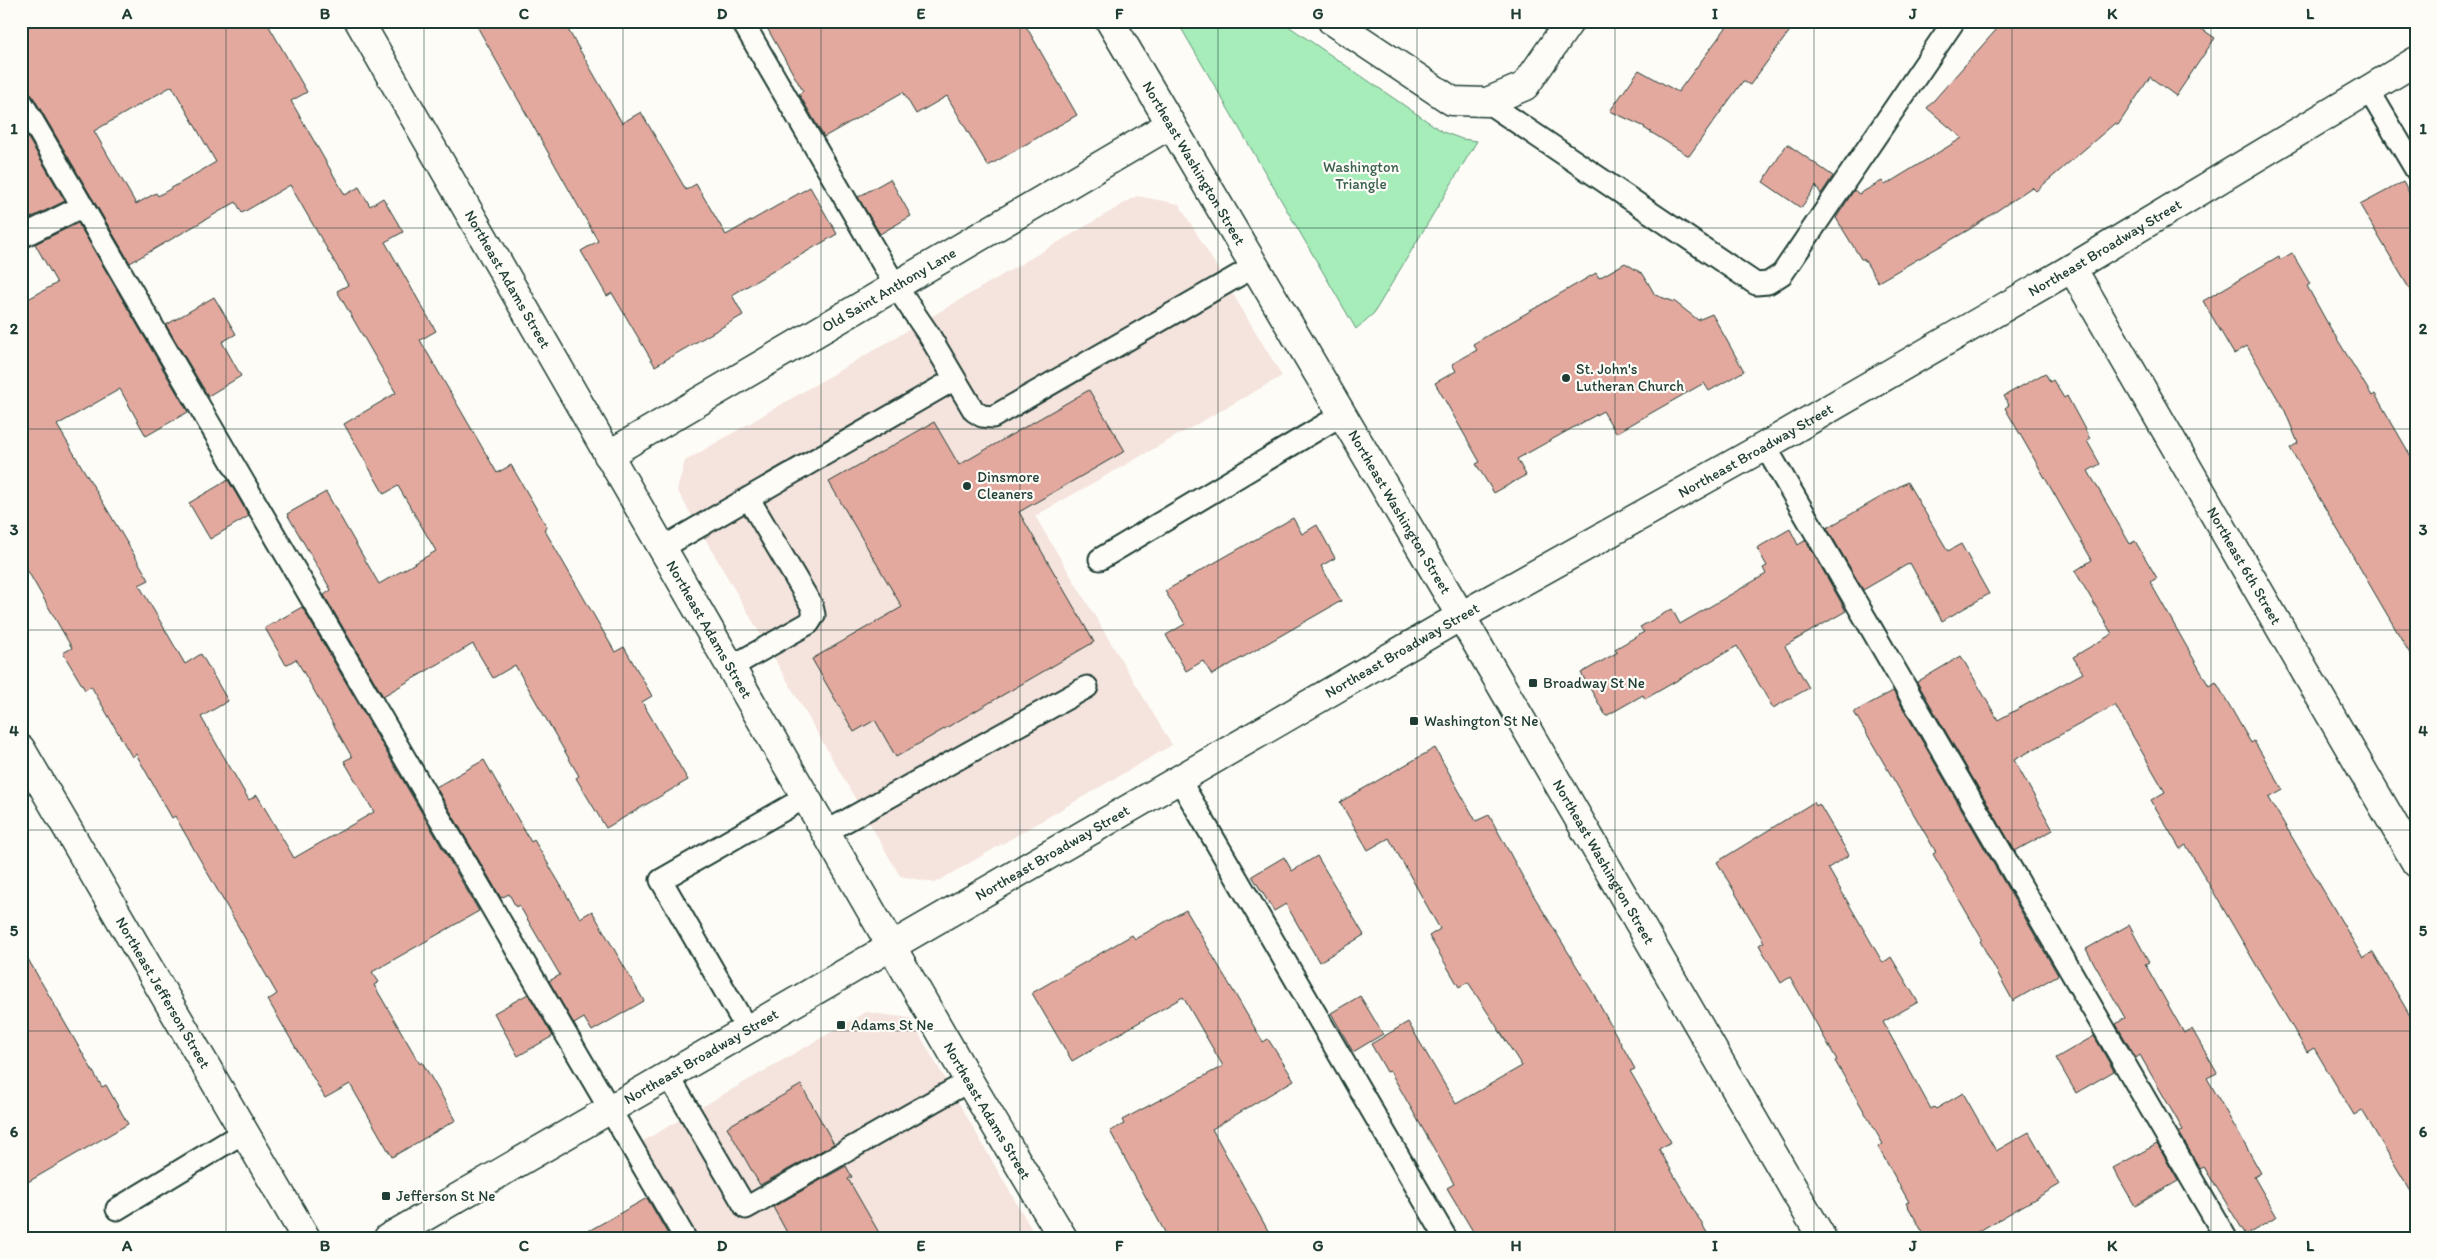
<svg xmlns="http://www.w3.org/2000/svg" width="2437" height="1259" viewBox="0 0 2437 1259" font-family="Itim,sans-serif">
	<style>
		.built { fill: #f5e3dd }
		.green { fill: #a6edba; stroke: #629577 }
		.building { fill: #e3a99f; stroke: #1f3d34; fill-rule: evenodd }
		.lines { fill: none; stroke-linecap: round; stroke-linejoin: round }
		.lane-casing { stroke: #1f3d34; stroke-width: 25 }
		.street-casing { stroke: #1f3d34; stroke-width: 31 }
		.secondary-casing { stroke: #1f3d34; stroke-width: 31 }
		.lane { stroke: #fdfcf7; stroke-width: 21 }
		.street { stroke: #fdfcf7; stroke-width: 28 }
		.secondary { stroke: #fdfcf7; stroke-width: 28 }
		.grid { fill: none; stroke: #1f3d34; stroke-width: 1; stroke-opacity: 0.55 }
		.poi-dot { fill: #1f3d34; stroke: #fdfcf7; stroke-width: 2 }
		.labels { text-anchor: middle; stroke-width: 4.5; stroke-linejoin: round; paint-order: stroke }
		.street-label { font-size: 15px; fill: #1f3d34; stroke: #fdfcf7 }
		.park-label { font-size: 15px; fill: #3a604f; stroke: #fdfcf7 }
		.poi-label { font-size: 15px; fill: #1f3d34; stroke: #fdfcf7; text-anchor: start }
		.neatline { fill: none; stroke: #1f3d34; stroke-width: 2 }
		.grid-label { font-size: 16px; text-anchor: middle; font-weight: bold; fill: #1f3d34 }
	</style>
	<rect width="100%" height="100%" fill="#fdfcf7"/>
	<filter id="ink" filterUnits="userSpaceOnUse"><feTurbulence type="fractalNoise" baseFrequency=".02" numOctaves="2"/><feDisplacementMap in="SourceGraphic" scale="10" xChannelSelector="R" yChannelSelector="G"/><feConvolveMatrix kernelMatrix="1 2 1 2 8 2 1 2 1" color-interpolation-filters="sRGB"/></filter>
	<g filter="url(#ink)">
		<path class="built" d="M 1137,196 L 1179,204 L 1282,376 L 1035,516 L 1172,745 L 935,883 L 900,876 L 677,490 L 685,461 Z
			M 866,1012 L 910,1018 L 1036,1237 L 691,1238 L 638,1144 Z"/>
		<path class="green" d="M 1177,21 L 1281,21 L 1443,132 L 1462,139 L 1477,141 L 1374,313 L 1356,329 Z"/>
		<path class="building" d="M 39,21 L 266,21 L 307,92 L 291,101 L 345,195 L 359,187 L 370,206 L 383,198 L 403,232 L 385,242 L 436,331 L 420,340 L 497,473 L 511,465 L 547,527 L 544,529 L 615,652 L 624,647 L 652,696 L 642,702 L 688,780 L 606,828 L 576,778 L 579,776 L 515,665 L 493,678 L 473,644 L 383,696 L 324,595 L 331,590 L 287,514 L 326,492 L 379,584 L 436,551 L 398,486 L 384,494 L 344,424 L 396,393 L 337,291 L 348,285 L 290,185 L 242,213 L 236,202 L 130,263 L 32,95 L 21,89 L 21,31 ZM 172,86 L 216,162 L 158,196 L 156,193 L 136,204 L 94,131 Z
			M 474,21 L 563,21 L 622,123 L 641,112 L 686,190 L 696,184 L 726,235 L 810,187 L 837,234 L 732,295 L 743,315 L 655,366 L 612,293 L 607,296 L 581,251 L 598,241 Z
			M 763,21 L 1023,21 L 1077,115 L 988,166 L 947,96 L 916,114 L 903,92 L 824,137 L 799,94 L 803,91 Z
			M 1731,21 L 1797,21 L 1750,85 L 1743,81 L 1689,156 L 1644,128 L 1645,127 L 1610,111 L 1639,70 L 1678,92 Z
			M 2004,21 L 2190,21 L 2215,38 L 2176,96 L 2150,77 L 2118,125 L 2115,123 L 2036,191 L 2032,187 L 1970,229 L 1878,282 L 1864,259 L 1861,259 L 1836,218 L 1854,190 L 1859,194 L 1882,181 L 1885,185 L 1962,138 L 1927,108 Z
			M 21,126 L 65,201 L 22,222 L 21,220 Z
			M 1787,144 L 1833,176 L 1821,194 L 1816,186 L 1801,208 L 1763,182 Z
			M 890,179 L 911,216 L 880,234 L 858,197 Z
			M 2403,182 L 2416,205 L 2416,300 L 2360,205 Z
			M 78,223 L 188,412 L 146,436 L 120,389 L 57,425 L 149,580 L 139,585 L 185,664 L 201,654 L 228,701 L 201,717 L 249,800 L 257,795 L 294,858 L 374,812 L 344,761 L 352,757 L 296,659 L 286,665 L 265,628 L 302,607 L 479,911 L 372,972 L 379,982 L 374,985 L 420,1064 L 422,1062 L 456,1120 L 392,1157 L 350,1084 L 325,1098 L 268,1000 L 277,994 L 175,816 L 172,818 L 136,754 L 132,757 L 91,686 L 85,690 L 63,653 L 72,648 L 21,559 L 21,303 L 57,283 L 35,244 Z
			M 2292,253 L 2310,284 L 2307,286 L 2328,324 L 2372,396 L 2375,394 L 2416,465 L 2416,664 L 2290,448 L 2298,443 L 2285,411 L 2247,346 L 2234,354 L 2203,301 L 2279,256 L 2280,260 Z
			M 1625,263 L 1643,274 L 1655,295 L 1675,302 L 1698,320 L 1712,314 L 1744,371 L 1709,391 L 1704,383 L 1616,433 L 1603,411 L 1517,459 L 1526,475 L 1494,493 L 1476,464 L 1480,462 L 1435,383 L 1456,371 L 1452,364 L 1477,350 L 1473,344 L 1596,273 L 1599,278 Z
			M 214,297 L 236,334 L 222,342 L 241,376 L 208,396 L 166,325 Z
			M 2045,373 L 2050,382 L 2053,380 L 2064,398 L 2067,396 L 2090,439 L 2087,441 L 2100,464 L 2088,471 L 2130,544 L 2135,541 L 2157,578 L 2150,582 L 2209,686 L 2216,682 L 2251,743 L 2254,741 L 2283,790 L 2269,798 L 2363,958 L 2373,952 L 2416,1026 L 2416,1200 L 2362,1110 L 2354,1115 L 2314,1048 L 2307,1052 L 2186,845 L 2180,849 L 2151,800 L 2165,792 L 2115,705 L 2014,760 L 2053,830 L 2015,851 L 1917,682 L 1961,656 L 1998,720 L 2083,673 L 2073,657 L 2112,634 L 2075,571 L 2092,560 L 2005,408 L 2009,405 L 2004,396 Z
			M 1089,390 L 1125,451 L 1019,512 L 1094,642 L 896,757 L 875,720 L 854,732 L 812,659 L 902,607 L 829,482 L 934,422 L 959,465 Z
			M 228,480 L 249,516 L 210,539 L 189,503 Z
			M 1907,482 L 1948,551 L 1961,544 L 1989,594 L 1942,621 L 1910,563 L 1863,590 L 1827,528 Z
			M 1293,518 L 1302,534 L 1317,525 L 1335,558 L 1321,566 L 1341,601 L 1212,675 L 1203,661 L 1186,671 L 1166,635 L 1185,624 L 1165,591 Z
			M 1790,529 L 1798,545 L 1806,540 L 1846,611 L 1785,646 L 1809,688 L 1773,708 L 1737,646 L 1645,699 L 1643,695 L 1606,716 L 1581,673 L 1618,652 L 1615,649 L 1644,632 L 1640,627 L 1672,609 L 1680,624 L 1766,574 L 1763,568 L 1767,566 L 1757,548 Z
			M 1893,691 L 2058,975 L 2013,1001 L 1980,941 L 1982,939 L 1933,854 L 1936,852 L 1854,712 Z
			M 1435,748 L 1476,821 L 1489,815 L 1526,883 L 1593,993 L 1635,1069 L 1630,1071 L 1671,1142 L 1659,1149 L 1710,1238 L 1477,1238 L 1447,1188 L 1454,1184 L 1390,1071 L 1387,1072 L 1371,1044 L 1408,1022 L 1456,1104 L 1522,1066 L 1468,982 L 1459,987 L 1429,936 L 1440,929 L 1389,838 L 1368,850 L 1340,802 Z
			M 484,760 L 531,842 L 534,840 L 580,918 L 592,911 L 644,1001 L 592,1031 L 584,1018 L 574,1024 L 549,981 L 560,975 L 519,905 L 516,907 L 509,894 L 501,898 L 436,787 Z
			M 1814,802 L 1816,806 L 1819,804 L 1849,855 L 1828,868 L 1883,963 L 1891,957 L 1918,1002 L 1883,1022 L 1931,1109 L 1934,1107 L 1936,1109 L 1963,1093 L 1996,1151 L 2029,1132 L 2059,1185 L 1967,1238 L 1926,1238 L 1906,1203 L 1909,1202 L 1878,1147 L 1883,1144 L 1835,1061 L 1837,1060 L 1790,977 L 1781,983 L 1759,945 L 1764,942 L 1717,862 Z
			M 1317,856 L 1364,935 L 1319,962 L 1286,904 L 1274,911 L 1252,876 L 1284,857 L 1292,871 Z
			M 1186,910 L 1263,1042 L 1268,1039 L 1294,1080 L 1212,1129 L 1272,1238 L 1168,1238 L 1110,1131 L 1124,1124 L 1122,1120 L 1223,1066 L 1183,997 L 1072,1061 L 1032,993 L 1132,935 L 1135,939 Z
			M 2129,925 L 2149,962 L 2145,964 L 2184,1033 L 2192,1029 L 2217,1073 L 2207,1078 L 2261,1173 L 2254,1177 L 2277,1217 L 2246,1235 L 2204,1167 L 2200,1169 L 2179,1132 L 2183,1130 L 2140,1055 L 2136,1058 L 2116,1024 L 2125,1018 L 2086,949 Z
			M 21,947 L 102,1087 L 106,1085 L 128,1124 L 21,1186 Z
			M 528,994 L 553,1036 L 518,1056 L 494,1013 Z
			M 1360,996 L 1383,1034 L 1353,1052 L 1331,1013 Z
			M 2094,1036 L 2114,1071 L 2076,1093 L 2056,1058 Z
			M 801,1085 L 834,1144 L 760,1185 L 727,1127 Z
			M 2157,1144 L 2178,1181 L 2135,1206 L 2113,1168 Z
			M 846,1166 L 852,1177 L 848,1179 L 882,1238 L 790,1238 L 773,1207 Z
			M 647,1198 L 670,1238 L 576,1238 Z"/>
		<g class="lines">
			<defs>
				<path id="lane" d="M 742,21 L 895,285 L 929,335 L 974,411 L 982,416 L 993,417 L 1255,266
					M 2368,89 L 2416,170
					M 21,101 L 685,1238
					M 1487,102 L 1756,284 L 1768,283 L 1782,274 L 1954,21
					M 21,237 L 83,206
					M 1765,446 L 2226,1238
					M 662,548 L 955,379
					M 1100,559 L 1343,414
					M 731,667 L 809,623 L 814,615 L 812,606 L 749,499
					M 1179,779 L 1446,1238
					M 826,832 L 1087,687
					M 747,1029 L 661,880 L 806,797
					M 668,1075 L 746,1208 L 969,1081
					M 117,1209 L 244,1132"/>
				<g id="street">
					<path id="s1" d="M 359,21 L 969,1081 L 1063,1238"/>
					<path d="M 1332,21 L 1452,101 L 1487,102 L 1525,86 L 1570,21"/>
					<path id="s2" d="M 2072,268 L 2416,863"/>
					<path id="s3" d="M 608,455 L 1171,124"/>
					<path id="s4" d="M 21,749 L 306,1238"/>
				</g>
				<g id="secondary">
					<path id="s5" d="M 1110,21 L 1461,616 L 1822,1238"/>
					<path id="s6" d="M 388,1238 L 1461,616 L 1765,446 L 2072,268 L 2416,61"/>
				</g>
			</defs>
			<use href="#lane" class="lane-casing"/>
			<use href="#street" class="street-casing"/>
			<use href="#secondary" class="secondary-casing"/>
			<use href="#lane" class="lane"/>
			<use href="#street" class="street"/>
			<use href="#secondary" class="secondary"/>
		</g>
	</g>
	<path class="grid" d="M 226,21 L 226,1238M 424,21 L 424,1238M 623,21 L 623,1238M 821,21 L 821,1238M 1020,21 L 1020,1238M 1218,21 L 1218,1238M 1417,21 L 1417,1238M 1615,21 L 1615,1238M 1814,21 L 1814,1238M 2012,21 L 2012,1238M 2211,21 L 2211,1238M 21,228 L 2416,228M 21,429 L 2416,429M 21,630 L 2416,630M 21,830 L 2416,830M 21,1031 L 2416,1031"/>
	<g class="poi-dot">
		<circle cx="1566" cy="378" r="5"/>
		<circle cx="967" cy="486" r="5"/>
		<rect x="1528" y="678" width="10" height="10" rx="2.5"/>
		<rect x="1409" y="716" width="10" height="10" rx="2.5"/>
		<rect x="836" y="1020" width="10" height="10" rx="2.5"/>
		<rect x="381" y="1191" width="10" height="10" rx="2.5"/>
	</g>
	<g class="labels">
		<g class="street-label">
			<text dy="5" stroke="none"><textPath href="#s5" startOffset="165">Northeast Washington Street</textPath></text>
			<text dy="5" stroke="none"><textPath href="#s6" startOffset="1982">Northeast Broadway Street</textPath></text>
			<text dy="5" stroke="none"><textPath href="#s1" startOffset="298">Northeast Adams Street</textPath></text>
			<text dy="5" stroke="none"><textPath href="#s3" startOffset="326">Old Saint Anthony Lane</textPath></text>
			<text dy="5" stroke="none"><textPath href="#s6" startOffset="1578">Northeast Broadway Street</textPath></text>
			<text dy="5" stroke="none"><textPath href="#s5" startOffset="570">Northeast Washington Street</textPath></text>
			<text dy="5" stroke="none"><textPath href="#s2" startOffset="344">Northeast 6th Street</textPath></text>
			<text dy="5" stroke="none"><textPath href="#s1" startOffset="702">Northeast Adams Street</textPath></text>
			<text dy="5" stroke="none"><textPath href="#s6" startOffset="1172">Northeast Broadway Street</textPath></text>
			<text dy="5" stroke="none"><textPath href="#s6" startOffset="768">Northeast Broadway Street</textPath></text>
			<text dy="5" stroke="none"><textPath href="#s5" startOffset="975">Northeast Washington Street</textPath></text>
			<text dy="5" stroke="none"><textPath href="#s4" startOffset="282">Northeast Jefferson Street</textPath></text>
			<text dy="5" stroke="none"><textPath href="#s6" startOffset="362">Northeast Broadway Street</textPath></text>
			<text dy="5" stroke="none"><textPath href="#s1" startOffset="1258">Northeast Adams Street</textPath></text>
		</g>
		<g class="park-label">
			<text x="1361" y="172">Washington<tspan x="1361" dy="17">Triangle</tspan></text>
		</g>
		<g class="poi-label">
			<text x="1576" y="374">St. John's<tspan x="1576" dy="17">Lutheran Church</tspan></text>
			<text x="977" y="482">Dinsmore<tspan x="977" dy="17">Cleaners</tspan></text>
			<text x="1543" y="688">Broadway St Ne</text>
			<text x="1424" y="726">Washington St Ne</text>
			<text x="851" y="1030">Adams St Ne</text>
			<text x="396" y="1201">Jefferson St Ne</text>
		</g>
	</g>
	<rect width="2437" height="1259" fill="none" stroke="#fdfcf7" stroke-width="55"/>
	<rect x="28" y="28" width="2382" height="1204" class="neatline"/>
	<g class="grid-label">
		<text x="127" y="19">A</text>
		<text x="325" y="19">B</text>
		<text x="524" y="19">C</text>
		<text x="722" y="19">D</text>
		<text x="921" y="19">E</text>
		<text x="1119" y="19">F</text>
		<text x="1318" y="19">G</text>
		<text x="1516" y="19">H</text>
		<text x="1715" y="19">I</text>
		<text x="1913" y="19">J</text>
		<text x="2112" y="19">K</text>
		<text x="2310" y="19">L</text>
		<text x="14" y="134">1</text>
		<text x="2423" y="134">1</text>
		<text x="14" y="334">2</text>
		<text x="2423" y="334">2</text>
		<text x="14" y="535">3</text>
		<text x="2423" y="535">3</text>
		<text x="14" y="736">4</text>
		<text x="2423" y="736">4</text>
		<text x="14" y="936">5</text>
		<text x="2423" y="936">5</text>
		<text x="14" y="1137">6</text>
		<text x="2423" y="1137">6</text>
		<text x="127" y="1251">A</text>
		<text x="325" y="1251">B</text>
		<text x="524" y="1251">C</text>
		<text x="722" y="1251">D</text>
		<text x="921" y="1251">E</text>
		<text x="1119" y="1251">F</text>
		<text x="1318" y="1251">G</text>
		<text x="1516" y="1251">H</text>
		<text x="1715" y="1251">I</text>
		<text x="1913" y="1251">J</text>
		<text x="2112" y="1251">K</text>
		<text x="2310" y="1251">L</text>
	</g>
</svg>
